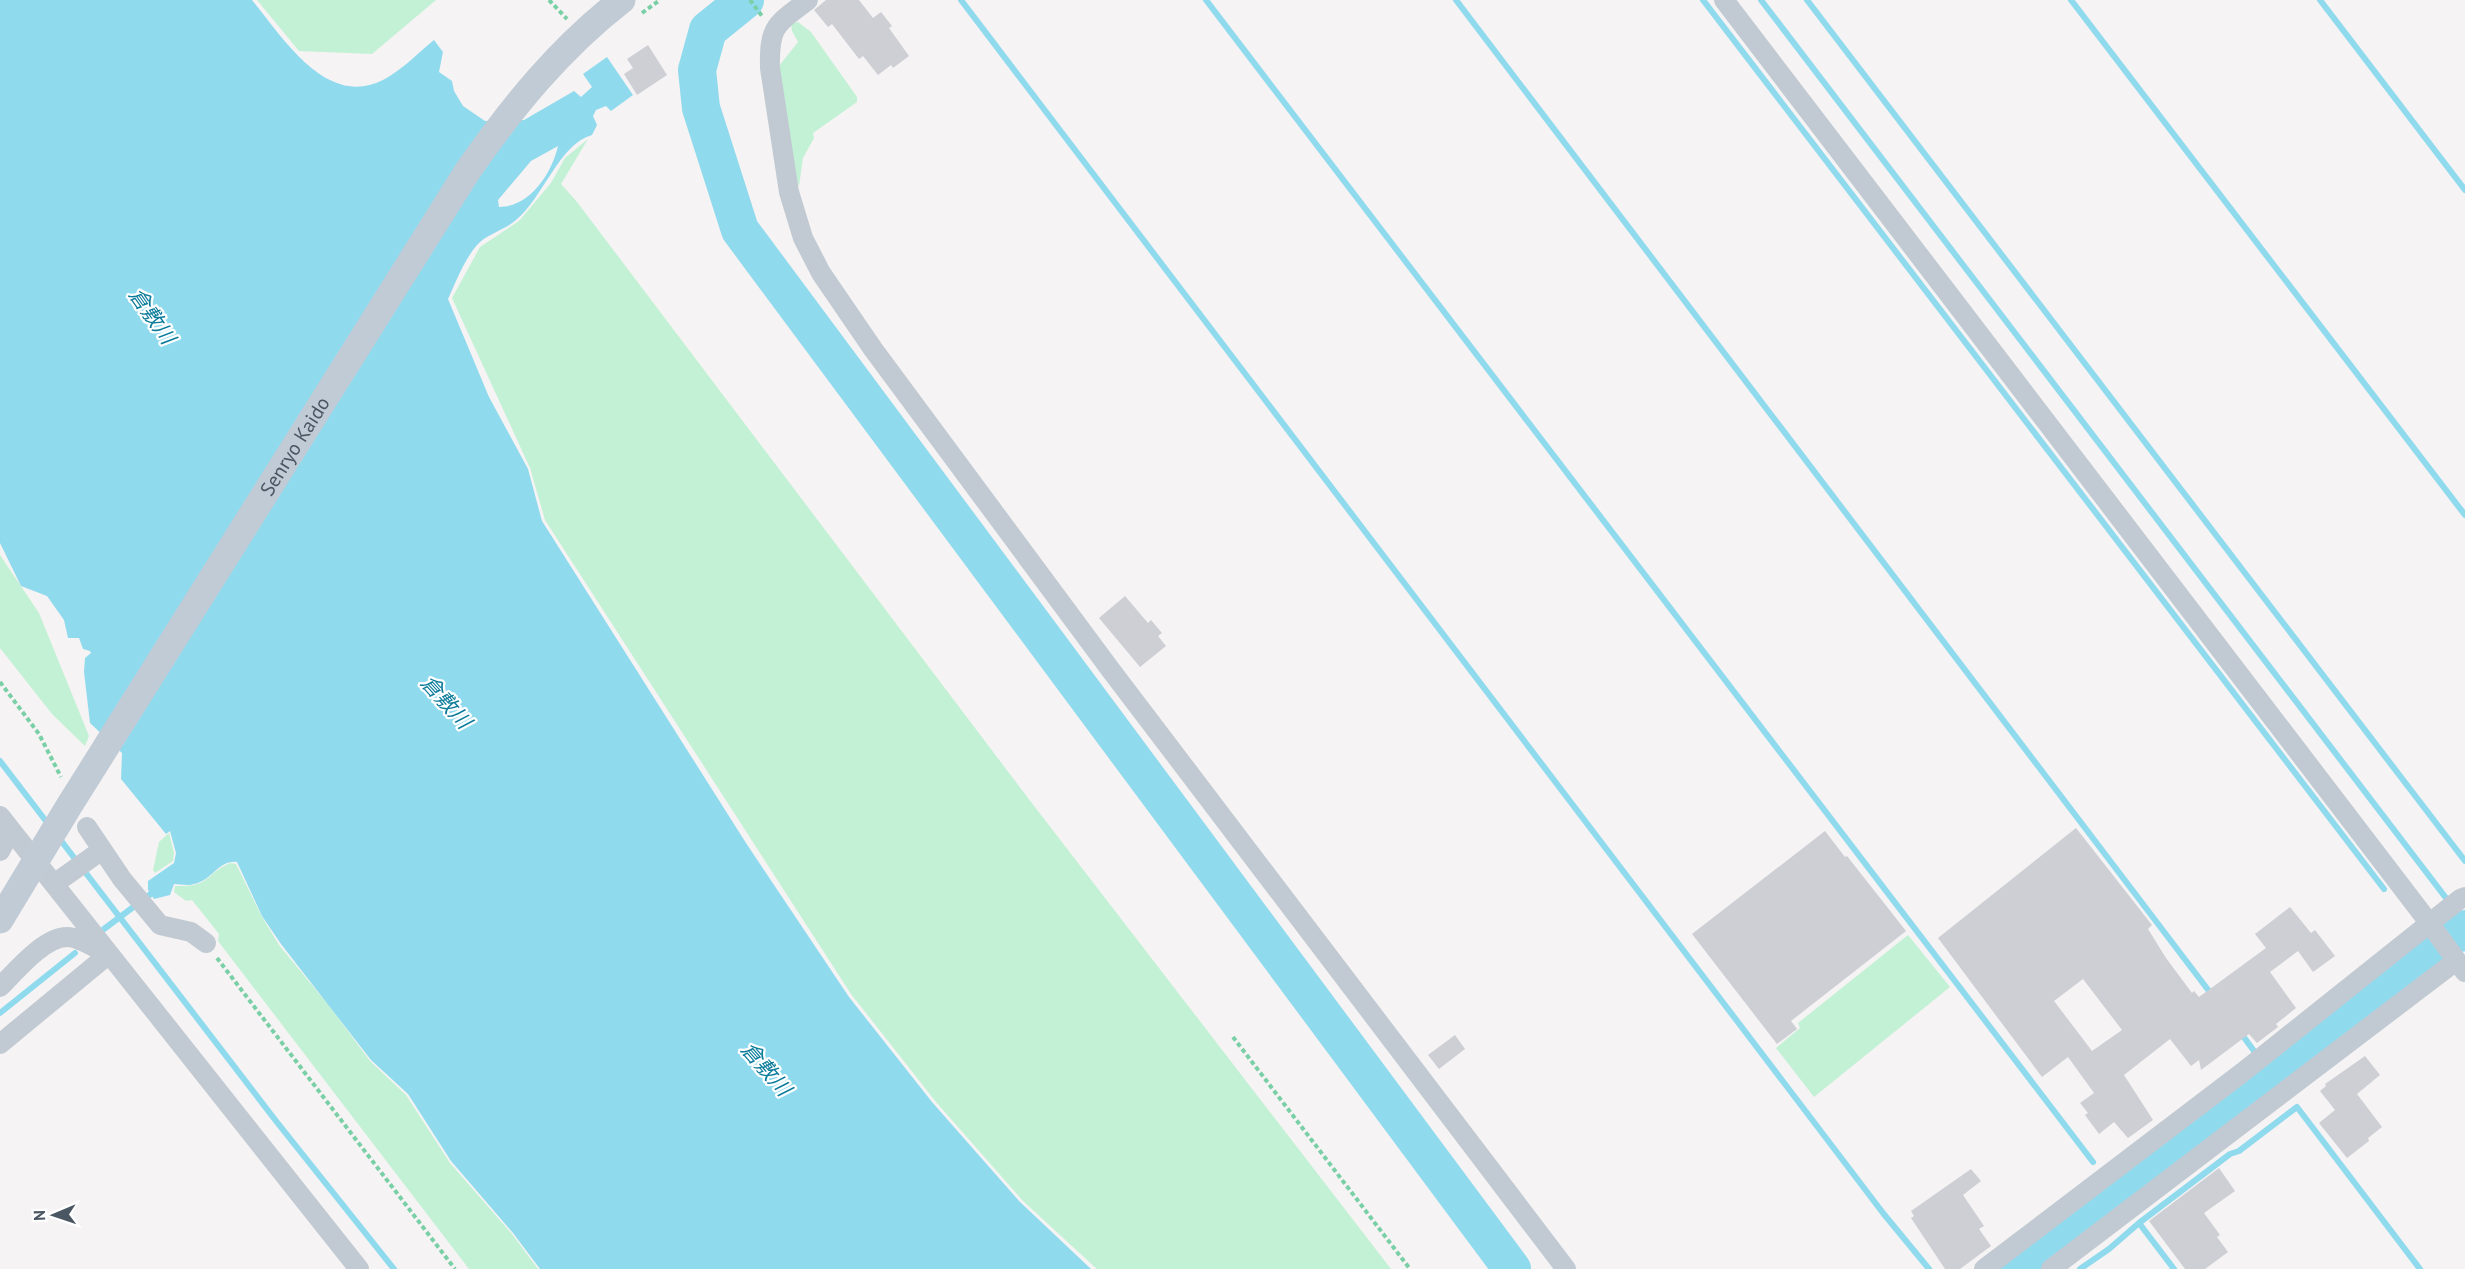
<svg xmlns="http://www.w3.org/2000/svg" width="2465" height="1269" viewBox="0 0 2465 1269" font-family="'PT Sans','Noto Sans JP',sans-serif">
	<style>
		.green { fill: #c3f1d5 }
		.water { fill: #90daee; fill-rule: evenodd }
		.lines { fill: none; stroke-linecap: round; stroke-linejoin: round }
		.stream { stroke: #90daee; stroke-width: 6 }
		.river { stroke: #90daee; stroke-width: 38 }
		.building { fill: #cdcfd5; fill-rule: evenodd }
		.path { stroke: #7ad0a6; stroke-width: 4; stroke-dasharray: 4.5 3; stroke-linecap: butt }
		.street { stroke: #c1cad2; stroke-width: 20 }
		.secondary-bridge { stroke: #c1cbd6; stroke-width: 27 }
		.labels { text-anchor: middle; stroke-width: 4.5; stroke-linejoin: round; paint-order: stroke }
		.street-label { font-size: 20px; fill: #4a5661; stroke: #fff }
		.water-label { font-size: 21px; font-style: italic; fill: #0c7c9b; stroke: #fff }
	</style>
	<rect width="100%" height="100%" fill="#f5f3f3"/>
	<path class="green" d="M 257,0 L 436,0 L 372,54 L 299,51 Z
		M 798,22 L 811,32 L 857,97 L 857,102 L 813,133 L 814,138 L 803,158 L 799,186 L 791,165 L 779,66 L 798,42 L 792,31 L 791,24 Z
		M 588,139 L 561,184 L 577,202 L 1031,802 L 1391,1269 L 1097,1269 L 1023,1201 L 936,1102 L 851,994 L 545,520 L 530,468 L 452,298 L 480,247 L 519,221 L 551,183 L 565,158 Z
		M 0,555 L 39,613 L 89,736 L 85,746 L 52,714 L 0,648 Z
		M 169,833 L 174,853 L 173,861 L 155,873 L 153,870 L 159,842 Z
		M 230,863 L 236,864 L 261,915 L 279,945 L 330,1007 L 370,1061 L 406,1095 L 450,1163 L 512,1234 L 538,1269 L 469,1269 L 218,941 L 219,934 L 192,900 L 186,901 L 174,892 L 175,886 C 212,887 203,875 230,863 Z
		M 1908,935 L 1950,987 L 1814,1097 L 1776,1048 L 1800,1028 L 1798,1023 Z"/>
	<path class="water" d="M 0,0 L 252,0 C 282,36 326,109 383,80 C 402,70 418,53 434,40 L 443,52 L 439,72 L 452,81 L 454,91 L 463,106 L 485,121 L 524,120 L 574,91 L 581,97 L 592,87 L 583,74 L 607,57 L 633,95 L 611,111 L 606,106 L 596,110 L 593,116 L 597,125 L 592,135 C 559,144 543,198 516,220 C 505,230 487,234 477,245 C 464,260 456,282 448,299 L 489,397 L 528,469 L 542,521 L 746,843 L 849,997 L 932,1102 L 1019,1201 L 1091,1269 L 540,1269 L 513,1233 L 451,1161 L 408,1094 L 371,1060 L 281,944 L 262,916 L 237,862 C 218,860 212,881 194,884 C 188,886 180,884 174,884 L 170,895 L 154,899 L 148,890 L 148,881 L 174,863 L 176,853 L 170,831 L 166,834 L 121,779 L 122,753 L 90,723 L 84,672 L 85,658 L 91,653 L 90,651 L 83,649 L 79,638 L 68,638 L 64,620 L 47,596 L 21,586 L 0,543 ZM 558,146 C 552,173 530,207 499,207 L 498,200 L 531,161 Z"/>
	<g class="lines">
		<path class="stream" d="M 961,0 L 1883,1213 L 1929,1269
			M 1206,0 L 2093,1162
			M 1456,0 L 2212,995
			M 1703,0 L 2384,889
			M 1761,0 L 2465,923
			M 1807,0 L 2465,861
			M 2071,0 L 2465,515
			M 2320,0 L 2465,190
			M 0,761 L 49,825
			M 59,838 L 276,1121 L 394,1269
			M 104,929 L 156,890
			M 2424,948 L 2429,956
			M 0,1013 L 75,953
			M 2240,1032 L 2254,1051
			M 2267,1069 L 2272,1075
			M 2111,1188 L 2116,1195
			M 2139,1223 L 2230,1154 L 2239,1151 L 2297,1107 L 2420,1269
			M 2080,1269 L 2109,1249 L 2139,1223 L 2174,1269"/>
		<path class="river" d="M 745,0 L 708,30 L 697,70 L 701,108 L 740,230 L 1512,1269
			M 2460,933 L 2465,929
			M 2019,1269 L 2435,951"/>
	</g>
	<path class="building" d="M 826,0 L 859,0 L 873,18 L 881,12 L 892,26 L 889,28 L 909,56 L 893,68 L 891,65 L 878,75 L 863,56 L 859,59 L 832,24 L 828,27 L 814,10 Z
		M 648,45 L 667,75 L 637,95 L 624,74 L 633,68 L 627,59 Z
		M 1125,596 L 1148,623 L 1151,620 L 1162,633 L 1158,636 L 1166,646 L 1140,667 L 1099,618 Z
		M 2076,828 L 2152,925 L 2148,929 L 2166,958 L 2192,993 L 2194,991 L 2199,997 L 2266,948 L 2255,934 L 2290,907 L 2311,933 L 2315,930 L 2335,956 L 2313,972 L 2298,951 L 2270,972 L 2296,1008 L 2276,1024 L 2278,1027 L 2257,1043 L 2249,1034 L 2201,1070 L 2199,1060 L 2191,1066 L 2170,1039 L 2124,1075 L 2153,1120 L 2128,1138 L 2114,1122 L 2099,1134 L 2085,1115 L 2088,1113 L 2080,1103 L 2094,1093 L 2068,1057 L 2042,1077 L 1938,938 ZM 2083,979 L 2122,1030 L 2092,1051 L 2054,1001 Z
		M 1825,831 L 1845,857 L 1847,856 L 1906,931 L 1791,1021 L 1797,1029 L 1777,1044 L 1692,934 Z
		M 1455,1035 L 1465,1049 L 1439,1069 L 1428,1055 Z
		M 2365,1056 L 2380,1075 L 2357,1094 L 2382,1127 L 2368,1138 L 2369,1141 L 2347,1158 L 2319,1123 L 2335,1110 L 2320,1091 L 2326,1086 L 2325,1084 Z
		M 2219,1168 L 2235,1191 L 2204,1213 L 2220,1235 L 2217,1237 L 2228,1252 L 2205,1269 L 2185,1269 L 2149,1221 Z
		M 1971,1169 L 1981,1181 L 1963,1195 L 1984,1226 L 1979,1229 L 1991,1246 L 1960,1269 L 1945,1269 L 1911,1218 L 1914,1216 L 1911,1211 Z"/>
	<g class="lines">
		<path class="path" d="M 549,0 L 567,19
			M 750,0 L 762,16
			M 642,13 L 660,0
			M 0,682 L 39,734 L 61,777
			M 217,958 L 455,1269
			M 1233,1037 L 1410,1269"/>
		<path class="street" d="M 808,0 C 776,25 769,25 770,68 L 789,192 L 803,238 L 821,273 L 873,349 L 1110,669 L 1566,1269
			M 1724,0 L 2430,924 L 2465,972
			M 0,816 L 11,830 L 0,851
			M 87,827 L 122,879 L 160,925 L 191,932 L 206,943
			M 11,830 L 359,1269
			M 54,884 L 102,850
			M 0,987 C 16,971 44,937 67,937 C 79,937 95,948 106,953
			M 0,1044 L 109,954
			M 1984,1269 L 2243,1072 L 2460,899 L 2465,897
			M 2051,1269 L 2456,961"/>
		<path class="secondary-bridge" id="s1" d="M 0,920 L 69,806 L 467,172 C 512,107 560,48 622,0"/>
	</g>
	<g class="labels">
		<g class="street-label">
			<text dy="7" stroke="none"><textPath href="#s1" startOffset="558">Senryo Kaido</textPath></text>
		</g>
		<g class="water-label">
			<text transform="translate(152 316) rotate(55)" y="7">倉敷川</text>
			<text transform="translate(446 702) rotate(48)" y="7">倉敷川</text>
			<text transform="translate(766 1069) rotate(49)" y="7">倉敷川</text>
		</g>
	</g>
	<g transform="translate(54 1215) rotate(268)" stroke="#ffffff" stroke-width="4.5" paint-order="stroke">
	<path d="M0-4.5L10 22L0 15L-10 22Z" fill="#4a5661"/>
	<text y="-9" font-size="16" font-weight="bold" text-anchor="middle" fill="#4a5661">N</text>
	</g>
</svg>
